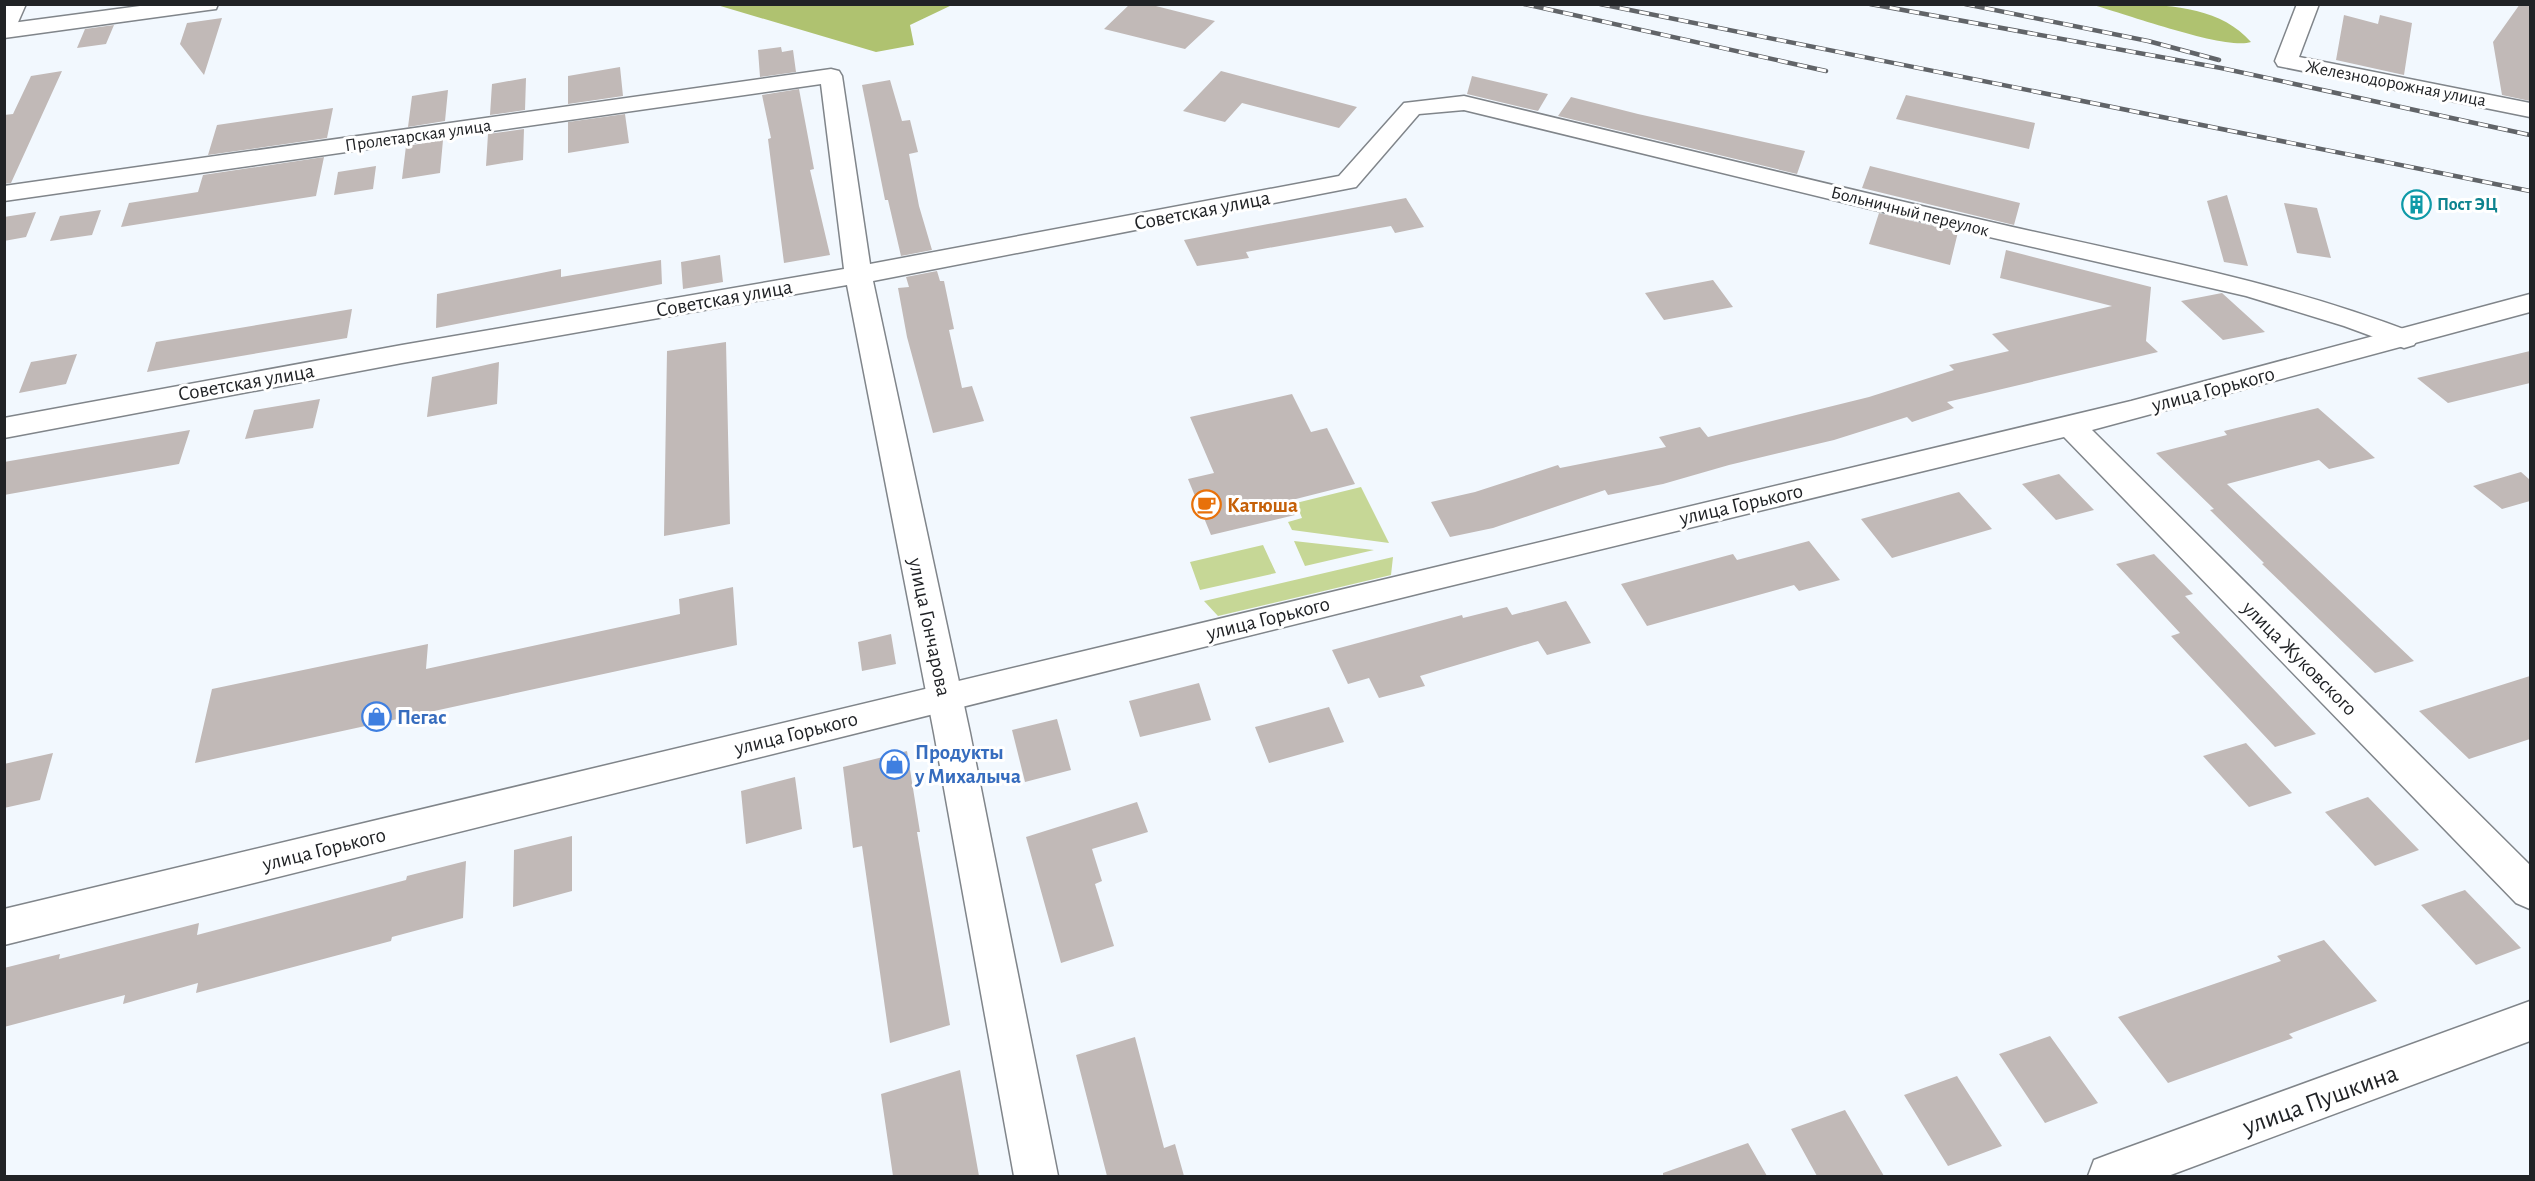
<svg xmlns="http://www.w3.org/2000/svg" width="2535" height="1181" viewBox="0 0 2535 1181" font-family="'Alegreya Sans',sans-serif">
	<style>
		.green { fill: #c6d796 }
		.forest { fill: #afc270 }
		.building { fill: #c1b9b7 }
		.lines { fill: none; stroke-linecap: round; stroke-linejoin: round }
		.street-casing { stroke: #80858a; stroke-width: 3 }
		.secondary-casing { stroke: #80858a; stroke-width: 3 }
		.street { fill: #fff; fill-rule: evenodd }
		.secondary { fill: #fff; fill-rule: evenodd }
		.rail-casing { stroke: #616468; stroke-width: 4.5 }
		.rail { stroke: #fff; stroke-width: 3; stroke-dasharray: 10; stroke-linecap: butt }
		.labels { text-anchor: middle; stroke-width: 6; stroke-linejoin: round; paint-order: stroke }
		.far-street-label { font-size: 18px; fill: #212326; stroke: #fff }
		.far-culture-label { font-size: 18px; font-weight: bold; fill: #0d838f; stroke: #fff; text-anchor: start }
		.street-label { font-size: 21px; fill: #212326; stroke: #fff }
		.food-label { font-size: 21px; font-weight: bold; fill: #c56008; stroke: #fff; text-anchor: start }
		.shop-label { font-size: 21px; font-weight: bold; fill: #366cbe; stroke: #fff; text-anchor: start }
		.near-street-label { font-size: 26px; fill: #212326; stroke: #fff }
	</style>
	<rect width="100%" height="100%" fill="#f2f8fe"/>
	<path class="green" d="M 1361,487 L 1389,543 L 1292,530 L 1288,522 L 1302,518 L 1296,503 Z
		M 1294,541 L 1374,550 L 1305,566 Z
		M 1263,545 L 1276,573 L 1200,590 L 1190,562 Z
		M 1393,557 L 1391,575 L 1218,616 L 1204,601 Z"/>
	<path class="forest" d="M 717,5 L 952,5 L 910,25 L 914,45 L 876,52 Z
		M 2093,5 C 2147,4 2215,0 2251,42 C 2227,51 2123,13 2093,5 Z"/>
	<path class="building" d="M 1130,4 L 1148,4 L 1215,21 L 1185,49 L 1104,29 Z
		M 2520,4 L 2530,4 L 2530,101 L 2502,95 L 2493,42 Z
		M 2344,15 L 2378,24 L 2380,15 L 2412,23 L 2404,75 L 2336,60 Z
		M 222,18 L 204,75 L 180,44 L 187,23 Z
		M 114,25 L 106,44 L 77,48 L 85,29 Z
		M 781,47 L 782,52 L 793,50 L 796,72 L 760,77 L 758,50 Z
		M 620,67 L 623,96 L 568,104 L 568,76 Z
		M 62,71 L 11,183 L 4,184 L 4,115 L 13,114 L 31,76 Z
		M 1221,71 L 1357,107 L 1339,128 L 1242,103 L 1225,122 L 1183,111 Z
		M 1472,76 L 1548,94 L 1538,111 L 1467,94 Z
		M 526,78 L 525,110 L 490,115 L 492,84 Z
		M 890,80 L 902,121 L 910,120 L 918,152 L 909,154 L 919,206 L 932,250 L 901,256 L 888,200 L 885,200 L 862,85 Z
		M 799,89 L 814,169 L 810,170 L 830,255 L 784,263 L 768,139 L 771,138 L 762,95 Z
		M 448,90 L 445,121 L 408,127 L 412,96 Z
		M 1906,95 L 2035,123 L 2029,149 L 1896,119 Z
		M 1571,97 L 1638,114 L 1805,151 L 1797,174 L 1558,116 Z
		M 333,108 L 327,138 L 208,155 L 217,125 Z
		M 625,114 L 629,143 L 568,153 L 568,122 Z
		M 524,129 L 523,160 L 486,166 L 488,134 Z
		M 443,140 L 440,173 L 402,179 L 406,146 Z
		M 324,157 L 316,196 L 121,227 L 129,203 L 198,192 L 203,175 Z
		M 376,166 L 373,189 L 334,195 L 338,172 Z
		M 1870,166 L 2020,203 L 2014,225 L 1862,188 Z
		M 2227,195 L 2248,266 L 2224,262 L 2207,201 Z
		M 1406,198 L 1424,227 L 1395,233 L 1391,226 L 1246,252 L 1249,258 L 1197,266 L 1184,240 Z
		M 2284,203 L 2317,208 L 2331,258 L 2297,253 Z
		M 101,210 L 92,235 L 50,241 L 60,216 Z
		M 36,212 L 26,237 L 4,241 L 4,217 Z
		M 1879,213 L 1958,232 L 1950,265 L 1869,244 Z
		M 2006,250 L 2151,287 L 2146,341 L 2158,352 L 1947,402 L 1954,408 L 1912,422 L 1907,417 L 1834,440 L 1729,465 L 1663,484 L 1608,495 L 1605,490 L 1493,528 L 1450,537 L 1431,502 L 1475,492 L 1558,465 L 1560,468 L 1666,447 L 1659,437 L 1700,427 L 1708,437 L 1869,397 L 1954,370 L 1949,365 L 2009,351 L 1992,334 L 2112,306 L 2000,278 Z
		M 720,255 L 723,282 L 683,289 L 681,262 Z
		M 661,260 L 662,284 L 436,328 L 437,294 L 561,269 L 561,277 Z
		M 937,271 L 940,281 L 944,281 L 954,329 L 949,330 L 962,388 L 972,386 L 984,421 L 933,433 L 907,337 L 898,288 L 909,287 L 906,277 Z
		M 1713,280 L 1733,307 L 1664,320 L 1645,293 Z
		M 2222,293 L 2265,332 L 2223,340 L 2181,301 Z
		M 352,309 L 347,338 L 147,372 L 156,342 Z
		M 726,342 L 730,524 L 664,536 L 667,351 Z
		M 2530,351 L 2530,383 L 2448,403 L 2417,378 Z
		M 77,354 L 66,384 L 19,393 L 31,362 Z
		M 499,362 L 497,404 L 427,417 L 432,377 Z
		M 1292,394 L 1311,432 L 1327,428 L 1355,484 L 1288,501 L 1295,515 L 1211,535 L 1188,479 L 1214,473 L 1190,417 Z
		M 320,399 L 313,428 L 245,439 L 254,410 Z
		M 2318,408 L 2375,458 L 2329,469 L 2319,460 L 2227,484 L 2414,661 L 2375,673 L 2262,564 L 2264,563 L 2210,510 L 2214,509 L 2156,453 L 2227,435 L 2224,431 Z
		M 190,430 L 179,464 L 4,495 L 4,462 Z
		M 2521,472 L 2530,480 L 2530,501 L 2502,509 L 2473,486 Z
		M 2059,474 L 2094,510 L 2056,520 L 2022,484 Z
		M 1959,492 L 1992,529 L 1892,558 L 1861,519 Z
		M 1809,541 L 1840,580 L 1799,591 L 1794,585 L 1647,626 L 1621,584 L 1733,554 L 1737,560 Z
		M 2154,554 L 2193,594 L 2185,596 L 2316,734 L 2275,747 L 2171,636 L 2180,633 L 2116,564 Z
		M 733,587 L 737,645 L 195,763 L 212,689 L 428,644 L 426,669 L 680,614 L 679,599 Z
		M 1566,601 L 1591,643 L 1547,655 L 1538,641 L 1420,676 L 1425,686 L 1379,698 L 1369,678 L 1348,684 L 1332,650 L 1462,615 L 1463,618 L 1507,607 L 1512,615 Z
		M 891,634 L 896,664 L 862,671 L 858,642 Z
		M 2530,676 L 2530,739 L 2469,759 L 2419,711 Z
		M 1199,683 L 1211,720 L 1140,737 L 1129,701 Z
		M 1329,707 L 1344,742 L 1269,763 L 1255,727 Z
		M 1057,719 L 1071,770 L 1025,782 L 1012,730 Z
		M 2246,743 L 2292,793 L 2249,807 L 2203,756 Z
		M 907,751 L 920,832 L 917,832 L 950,1025 L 890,1043 L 862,846 L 853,848 L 843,767 Z
		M 53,753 L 40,800 L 4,808 L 4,764 Z
		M 795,777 L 802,829 L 746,844 L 741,791 Z
		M 2368,797 L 2419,850 L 2375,866 L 2325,812 Z
		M 1137,802 L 1148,832 L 1092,849 L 1102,881 L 1095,884 L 1114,946 L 1061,963 L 1026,837 Z
		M 572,836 L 572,891 L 513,907 L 514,850 Z
		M 466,861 L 463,918 L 392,937 L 391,941 L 196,993 L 198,983 L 123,1004 L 125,995 L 4,1027 L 4,968 L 60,954 L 59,959 L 199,923 L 197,935 L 406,880 L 407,876 Z
		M 2465,890 L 2521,948 L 2476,965 L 2421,905 Z
		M 2324,940 L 2377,1001 L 2289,1034 L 2293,1038 L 2168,1083 L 2118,1017 L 2281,961 L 2277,956 Z
		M 2050,1036 L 2098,1103 L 2045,1123 L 1999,1054 Z
		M 1135,1037 L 1164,1148 L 1175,1144 L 1184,1176 L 1107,1176 L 1076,1055 Z
		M 960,1070 L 979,1176 L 893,1176 L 881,1094 Z
		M 1957,1076 L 2002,1146 L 1948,1166 L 1904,1095 Z
		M 1845,1110 L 1884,1176 L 1817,1176 L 1791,1129 Z
		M 1748,1143 L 1767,1176 L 1663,1176 L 1663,1173 Z"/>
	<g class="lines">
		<defs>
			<path id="street" d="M 155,4 L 218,4 L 216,9 L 208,10 L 4,38 L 4,24 Z
				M 2297,4 L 2319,4 L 2299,57 L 2530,103 L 2530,117 L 2278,66 L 2275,61 Z
				M 831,69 L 839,71 L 842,76 L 870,264 L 1339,176 L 1404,103 L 1464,96 C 1640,138 1815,182 1991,222 C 2133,255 2277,280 2414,333 L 2418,339 L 2414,345 L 2404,348 L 2344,326 L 2246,296 L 1924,222 L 1464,110 L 1419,114 L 1356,187 L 873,281 L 970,733 L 1058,1176 L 1014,1176 L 934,733 L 847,285 L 402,363 L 4,438 L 4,418 L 402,345 L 844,269 L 821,84 L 4,201 L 4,186 Z
				M 2530,1001 L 2530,1041 L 2168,1176 L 2088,1176 L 2094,1160 L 2110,1154 Z"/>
			<path id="secondary" d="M 4,4 L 26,4 L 12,36 L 4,37 Z
				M 2530,294 L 2530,312 L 2092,430 L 2530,865 L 2530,909 L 2516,903 L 2064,437 L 1429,591 L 4,945 L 4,909 L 2131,401 Z"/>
		</defs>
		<use href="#street" class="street-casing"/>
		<use href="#secondary" class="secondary-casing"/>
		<use href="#street" class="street"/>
		<use href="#secondary" class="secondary"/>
		<defs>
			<path id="rail" d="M 1524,4 L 1826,71
				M 1600,4 L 2530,191
				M 1870,4 L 2221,68 L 2530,135
				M 1965,4 L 2148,41 L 2219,60"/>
		</defs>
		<use href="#rail" class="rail-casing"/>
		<use href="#rail" class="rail"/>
	</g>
	<defs>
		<symbol id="building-ring" viewBox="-11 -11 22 22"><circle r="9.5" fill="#fff" stroke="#0f9aa8" stroke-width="1.5"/><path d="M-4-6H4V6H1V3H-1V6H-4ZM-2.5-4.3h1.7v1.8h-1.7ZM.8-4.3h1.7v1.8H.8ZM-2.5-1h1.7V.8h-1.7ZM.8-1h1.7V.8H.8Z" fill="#0f9aa8"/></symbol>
		<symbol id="cafe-ring" viewBox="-11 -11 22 22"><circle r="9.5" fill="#fff" stroke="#e8710a" stroke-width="1.5"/><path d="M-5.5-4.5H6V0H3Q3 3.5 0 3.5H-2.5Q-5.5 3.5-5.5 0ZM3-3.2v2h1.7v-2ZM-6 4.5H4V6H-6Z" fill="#e8710a"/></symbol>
		<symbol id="shop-ring" viewBox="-11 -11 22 22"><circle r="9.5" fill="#fff" stroke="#3f7fe0" stroke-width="1.5"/><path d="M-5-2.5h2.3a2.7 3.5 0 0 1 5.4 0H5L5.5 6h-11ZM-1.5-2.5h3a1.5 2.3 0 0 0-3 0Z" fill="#3f7fe0"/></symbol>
	</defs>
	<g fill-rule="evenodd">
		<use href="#building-ring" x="2400" y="188" width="33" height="33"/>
		<use href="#cafe-ring" x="1190" y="488" width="33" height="33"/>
		<use href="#shop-ring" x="360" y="700" width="33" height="33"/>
		<use href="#shop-ring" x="878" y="748" width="33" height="33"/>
	</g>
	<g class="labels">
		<g class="far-street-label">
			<text transform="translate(2396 83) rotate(11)" y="6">Железнодорожная улица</text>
			<text transform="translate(418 135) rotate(-8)" y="6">Пролетарская улица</text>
			<text transform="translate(1910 211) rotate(14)" y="6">Больничный переулок</text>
		</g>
		<g class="far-culture-label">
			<text x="2437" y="210">Пост ЭЦ</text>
		</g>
		<g class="street-label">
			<text transform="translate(1202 210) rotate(-11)" y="7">Советская улица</text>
			<text transform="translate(724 298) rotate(-10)" y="7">Советская улица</text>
			<text transform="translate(246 382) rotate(-10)" y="7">Советская улица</text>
			<text transform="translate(2213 389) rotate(-15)" y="7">улица Горького</text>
			<text transform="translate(1741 504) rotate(-13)" y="7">улица Горького</text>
			<text transform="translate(1268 618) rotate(-14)" y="7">улица Горького</text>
			<text transform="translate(930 627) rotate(78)" y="7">улица Гончарова</text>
			<text transform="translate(2300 658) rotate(45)" y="7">улица Жуковского</text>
			<text transform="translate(796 733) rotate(-14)" y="7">улица Горького</text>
			<text transform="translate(324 849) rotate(-14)" y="7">улица Горького</text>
		</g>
		<g class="food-label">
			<text x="1227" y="512">Катюша</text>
		</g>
		<g class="shop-label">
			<text x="397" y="724">Пегас</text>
			<text x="915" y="759">Продукты<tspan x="915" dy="24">у Михалыча</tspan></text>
		</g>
		<g class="near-street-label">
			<text transform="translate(2320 1099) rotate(-20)" y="9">улица Пушкина</text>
		</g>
	</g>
	<rect width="2535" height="1181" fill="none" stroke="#212326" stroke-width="12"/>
</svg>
